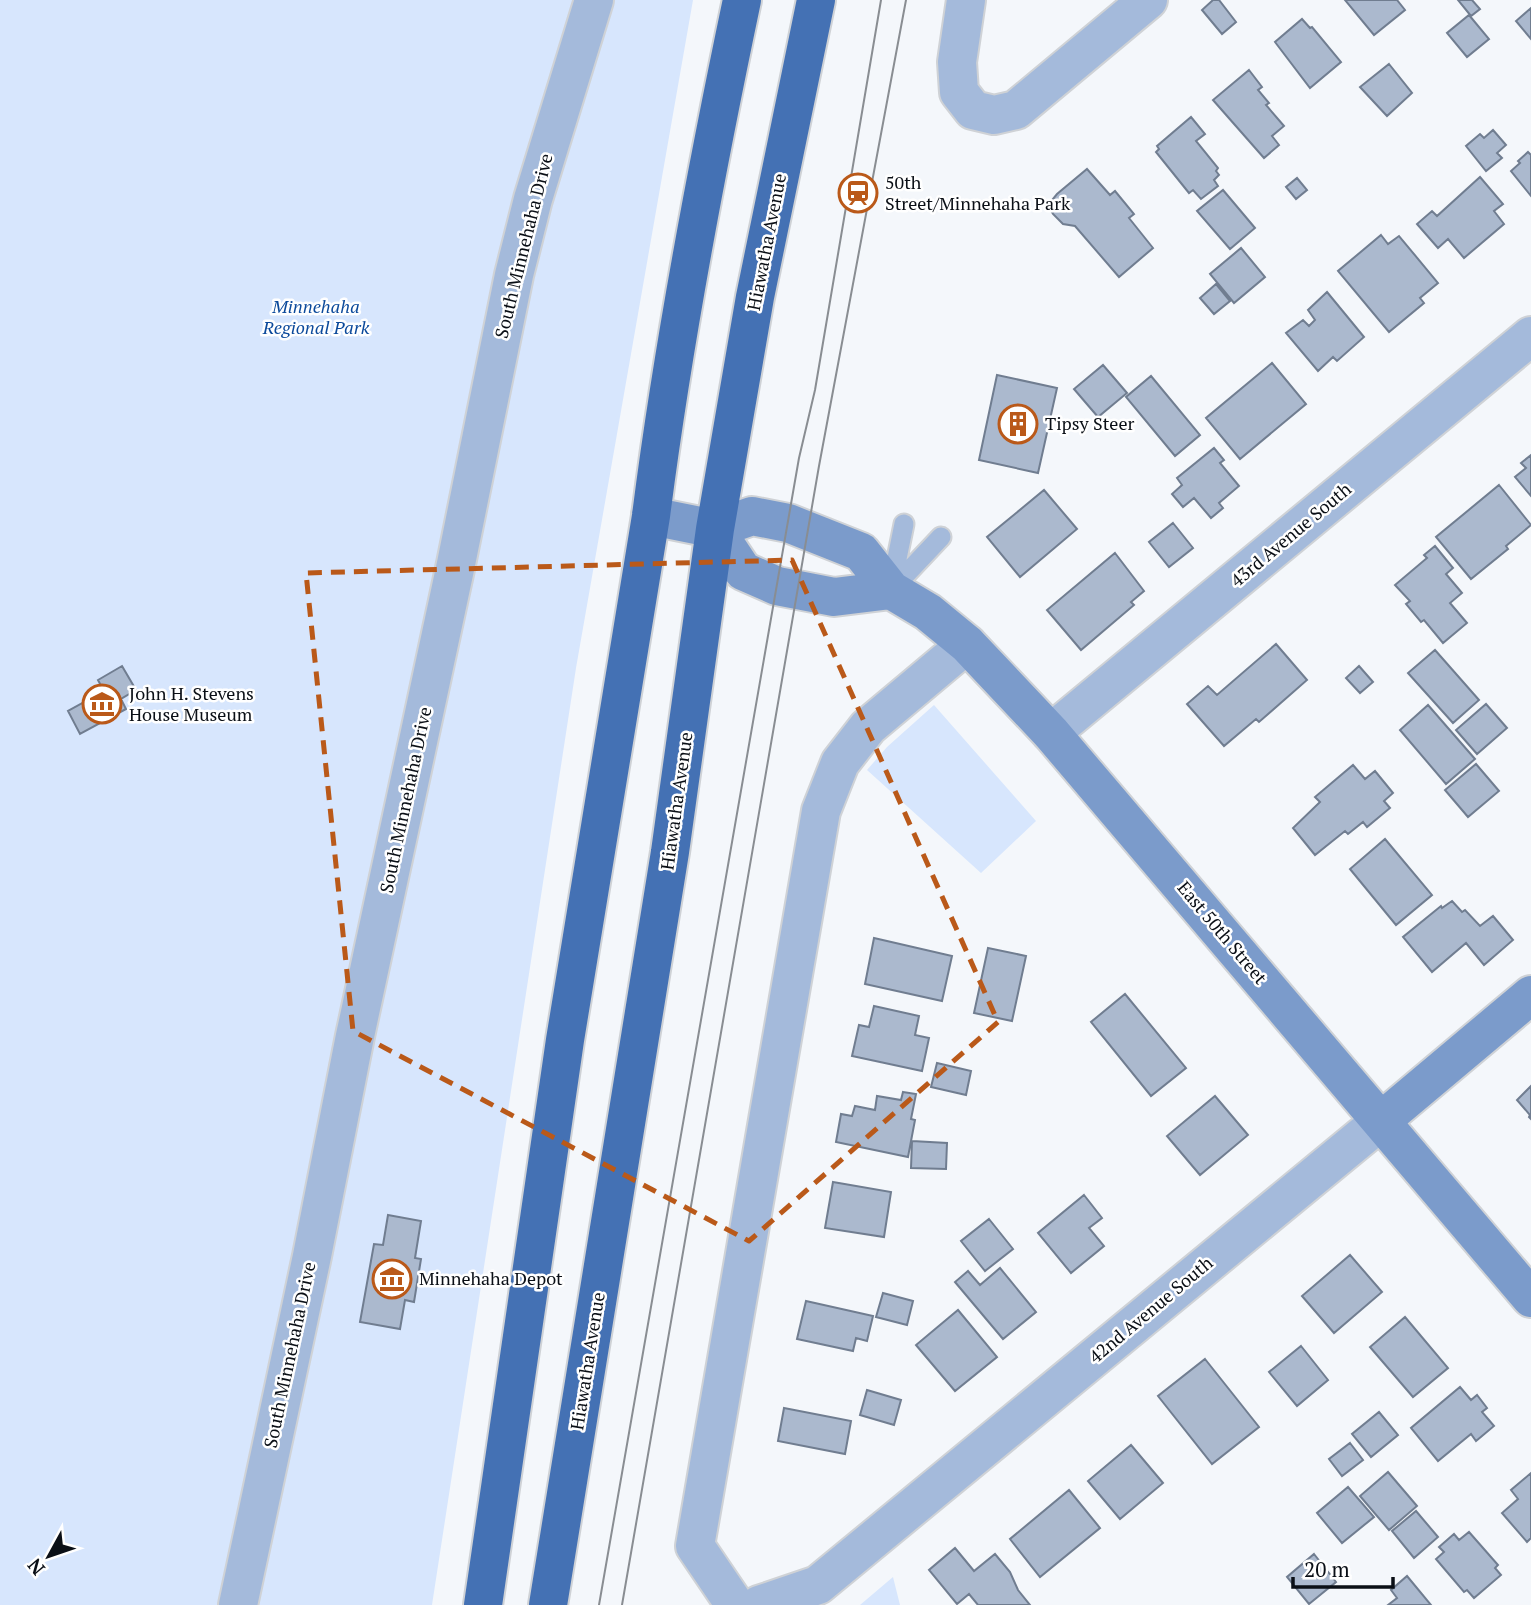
<svg xmlns="http://www.w3.org/2000/svg" width="1531" height="1605" viewBox="0 0 1531 1605" font-family="'PT Serif',serif">
	<style>
		.green { fill: #d7e6fd }
		.building { fill: #abb9ce; stroke: #707d90; stroke-width: 2 }
		.lines { fill: none; stroke-linecap: round; stroke-linejoin: round }
		.lane-casing { stroke: #cfd2d6; stroke-width: 23 }
		.street-casing { stroke: #cfd2d6; stroke-width: 42 }
		.secondary-casing { stroke: #cfd2d6; stroke-width: 42 }
		.highway-casing { stroke: #cfd2d6; stroke-width: 42 }
		.lane { stroke: #a4badb; stroke-width: 19 }
		.street { stroke: #a4badb; stroke-width: 38 }
		.secondary { stroke: #7b9bcb; stroke-width: 38 }
		.highway { stroke: #4471b4; stroke-width: 38 }
		.tram { stroke: #898d92; stroke-width: 2 }
		.marked { fill: none; stroke: #ba5919; stroke-width: 5; stroke-dasharray: 14 9; stroke-linejoin: round }
		.labels { text-anchor: middle; stroke-width: 5; stroke-linejoin: round; paint-order: stroke }
		.poi-label { font-size: 18px; fill: #0a0f16; stroke: #fff; text-anchor: start }
		.street-label { font-size: 18px; fill: #0a0f16; stroke: #fff }
		.park-label { font-size: 18px; font-style: italic; fill: #0b499b; stroke: #fff }
	</style>
	<rect width="100%" height="100%" fill="#f4f7fb"/>
	<path class="green" d="M 0,0 L 693,0 L 576,668 L 432,1605 L 0,1605 Z
		M 934,705 L 1036,821 L 981,873 L 867,770 L 887,747 Z
		M 893,1577 L 900,1605 L 860,1605 Z"/>
	<path class="building" d="M 1213,0 L 1219,0 L 1236,22 L 1222,34 L 1202,10 Z
		M 1345,0 L 1397,0 L 1405,10 L 1374,35 Z
		M 1458,0 L 1472,0 L 1480,9 L 1471,16 Z
		M 1531,8 L 1531,39 L 1516,21 Z
		M 1469,15 L 1489,39 L 1467,57 L 1447,33 Z
		M 1302,19 L 1310,28 L 1312,27 L 1341,62 L 1310,88 L 1275,42 Z
		M 1389,64 L 1412,93 L 1387,116 L 1360,87 Z
		M 1249,70 L 1262,87 L 1258,90 L 1269,103 L 1266,105 L 1284,126 L 1272,136 L 1279,145 L 1264,158 L 1213,100 Z
		M 1191,117 L 1205,134 L 1196,141 L 1218,168 L 1216,171 L 1219,175 L 1214,180 L 1218,186 L 1201,199 L 1193,190 L 1189,193 L 1156,152 L 1159,149 L 1157,146 Z
		M 1493,130 L 1506,145 L 1497,153 L 1502,158 L 1486,171 L 1466,146 L 1480,134 L 1484,138 Z
		M 1528,152 L 1531,155 L 1531,196 L 1511,171 L 1520,163 L 1518,161 Z
		M 1087,169 L 1110,195 L 1115,191 L 1134,214 L 1129,218 L 1153,248 L 1119,277 L 1075,226 L 1063,224 L 1053,214 L 1048,205 L 1057,194 Z
		M 1480,177 L 1503,204 L 1494,211 L 1504,224 L 1464,258 L 1448,239 L 1438,248 L 1417,224 L 1432,211 L 1437,216 Z
		M 1297,178 L 1307,190 L 1296,199 L 1286,187 Z
		M 1223,190 L 1255,228 L 1230,249 L 1197,211 Z
		M 1381,235 L 1388,244 L 1399,236 L 1438,283 L 1420,298 L 1424,303 L 1389,332 L 1338,271 Z
		M 1241,248 L 1265,277 L 1234,303 L 1210,274 Z
		M 1216,284 L 1230,301 L 1214,314 L 1200,298 Z
		M 1327,292 L 1364,337 L 1337,361 L 1333,357 L 1318,371 L 1286,333 L 1303,320 L 1309,326 L 1315,320 L 1308,310 Z
		M 1272,363 L 1306,404 L 1240,459 L 1206,418 Z
		M 1103,365 L 1127,393 L 1098,417 L 1074,389 Z
		M 997,375 L 1057,388 L 1038,473 L 979,460 Z
		M 1151,376 L 1200,435 L 1175,456 L 1126,397 Z
		M 1214,448 L 1224,460 L 1220,463 L 1239,486 L 1219,503 L 1223,508 L 1211,518 L 1194,498 L 1183,507 L 1172,494 L 1182,485 L 1177,478 Z
		M 1531,455 L 1531,496 L 1515,477 L 1526,468 L 1521,463 Z
		M 1499,485 L 1531,525 L 1506,546 L 1508,549 L 1471,579 L 1436,537 Z
		M 1044,490 L 1077,529 L 1020,577 L 987,537 Z
		M 1173,523 L 1193,548 L 1169,567 L 1149,542 Z
		M 1435,546 L 1453,568 L 1446,574 L 1462,593 L 1450,603 L 1467,623 L 1443,643 L 1424,620 L 1421,622 L 1406,604 L 1410,601 L 1395,585 L 1427,558 L 1424,555 Z
		M 1115,553 L 1144,591 L 1131,602 L 1134,605 L 1081,650 L 1047,610 Z
		M 1276,644 L 1307,680 L 1259,722 L 1256,719 L 1224,746 L 1187,704 L 1208,686 L 1217,695 Z
		M 1435,650 L 1479,700 L 1453,723 L 1408,673 Z
		M 122,666 L 136,690 L 121,699 L 126,709 L 80,734 L 68,711 L 104,691 L 98,680 Z
		M 1359,666 L 1373,682 L 1360,693 L 1346,678 Z
		M 1486,704 L 1507,728 L 1477,754 L 1456,730 Z
		M 1428,705 L 1475,759 L 1446,784 L 1400,730 Z
		M 1476,764 L 1499,791 L 1468,817 L 1445,790 Z
		M 1353,765 L 1365,779 L 1375,771 L 1393,793 L 1384,801 L 1390,808 L 1367,827 L 1363,822 L 1348,834 L 1345,831 L 1315,855 L 1293,828 L 1320,802 L 1315,797 Z
		M 1385,839 L 1432,895 L 1396,925 L 1350,869 Z
		M 1452,901 L 1462,912 L 1465,910 L 1480,926 L 1493,916 L 1513,940 L 1484,965 L 1466,943 L 1432,972 L 1403,937 L 1441,906 L 1442,908 Z
		M 874,938 L 952,956 L 942,1001 L 865,984 Z
		M 988,948 L 1026,956 L 1012,1021 L 974,1013 Z
		M 1125,994 L 1186,1068 L 1151,1096 L 1091,1022 Z
		M 874,1006 L 919,1016 L 915,1035 L 929,1038 L 922,1071 L 852,1056 L 859,1025 L 869,1027 Z
		M 937,1063 L 971,1071 L 966,1095 L 931,1087 Z
		M 1531,1086 L 1531,1119 L 1529,1117 L 1530,1115 L 1517,1100 Z
		M 903,1092 L 916,1094 L 911,1119 L 915,1120 L 908,1157 L 836,1142 L 841,1114 L 852,1116 L 855,1106 L 875,1110 L 877,1096 L 901,1100 Z
		M 1215,1096 L 1248,1135 L 1200,1175 L 1167,1136 Z
		M 912,1141 L 947,1143 L 946,1169 L 911,1168 Z
		M 833,1182 L 891,1192 L 884,1237 L 825,1228 Z
		M 1084,1195 L 1102,1218 L 1089,1228 L 1104,1246 L 1071,1273 L 1038,1233 Z
		M 388,1215 L 421,1221 L 415,1258 L 421,1259 L 414,1302 L 405,1300 L 400,1329 L 360,1322 L 374,1244 L 383,1245 Z
		M 989,1219 L 1013,1249 L 985,1271 L 961,1241 Z
		M 1350,1255 L 1382,1292 L 1334,1333 L 1302,1296 Z
		M 1000,1268 L 1036,1312 L 1003,1339 L 955,1282 L 968,1271 L 980,1285 Z
		M 883,1293 L 913,1301 L 907,1325 L 876,1317 Z
		M 806,1301 L 873,1316 L 867,1341 L 856,1338 L 853,1351 L 797,1339 Z
		M 958,1310 L 997,1357 L 955,1391 L 916,1345 Z
		M 1405,1317 L 1448,1368 L 1413,1397 L 1370,1347 Z
		M 1301,1346 L 1328,1380 L 1297,1406 L 1269,1372 Z
		M 1205,1359 L 1259,1427 L 1212,1464 L 1158,1396 Z
		M 1460,1387 L 1471,1400 L 1477,1395 L 1487,1408 L 1482,1412 L 1494,1426 L 1476,1441 L 1471,1434 L 1438,1461 L 1411,1428 Z
		M 867,1390 L 901,1400 L 894,1425 L 860,1415 Z
		M 784,1408 L 851,1421 L 845,1454 L 778,1441 Z
		M 1379,1412 L 1398,1435 L 1371,1457 L 1352,1434 Z
		M 1350,1443 L 1363,1460 L 1342,1476 L 1329,1459 Z
		M 1131,1445 L 1163,1483 L 1120,1519 L 1088,1481 Z
		M 1388,1472 L 1417,1506 L 1389,1530 L 1360,1496 Z
		M 1531,1473 L 1531,1538 L 1527,1542 L 1502,1513 L 1518,1499 L 1511,1490 Z
		M 1348,1487 L 1374,1517 L 1342,1543 L 1317,1513 Z
		M 1069,1490 L 1100,1528 L 1040,1577 L 1010,1539 Z
		M 1416,1511 L 1438,1537 L 1414,1558 L 1392,1531 Z
		M 1469,1532 L 1498,1565 L 1495,1568 L 1501,1575 L 1474,1598 L 1467,1590 L 1464,1592 L 1436,1559 L 1444,1552 L 1439,1547 L 1454,1534 L 1459,1540 Z
		M 955,1548 L 974,1571 L 995,1554 L 1010,1572 L 1018,1590 L 1030,1605 L 978,1605 L 969,1594 L 957,1604 L 929,1570 Z
		M 1314,1554 L 1336,1582 L 1309,1604 L 1287,1577 Z
		M 1407,1576 L 1431,1605 L 1388,1605 L 1397,1598 L 1391,1590 Z"/>
	<g class="lines">
		<defs>
			<path id="lane" d="M 891,588 L 904,524
				M 891,590 L 941,537"/>
			<path id="street" d="M 966,0 L 957,62 L 959,92 L 973,110 L 994,115 L 1016,110 L 1148,0
				M 1051,733 L 1531,336
				M 238,1605 L 312,1256 L 355,1036 L 456,564 L 514,275 L 533,199 L 594,0
				M 735,1605 L 695,1546 L 821,811 L 840,763 L 868,727 L 967,644
				M 759,1605 L 818,1585 L 1381,1121"/>
			<path id="secondary" d="M 651,516 L 715,529 L 752,516 L 788,523 L 861,552 L 891,590 L 928,612 L 967,644 L 1051,733 L 1531,1298
				M 715,529 L 743,571 L 777,586 L 834,597 L 891,590
				M 1381,1121 L 1531,995"/>
			<path id="highway" d="M 483,1605 L 565,1040 L 651,516 C 673,343 706,171 742,0
				M 548,1605 L 670,852 L 715,529 L 755,297 L 816,0"/>
		</defs>
		<use href="#lane" class="lane-casing"/>
		<use href="#street" class="street-casing"/>
		<use href="#secondary" class="secondary-casing"/>
		<use href="#highway" class="highway-casing"/>
		<use href="#lane" class="lane"/>
		<use href="#street" class="street"/>
		<use href="#secondary" class="secondary"/>
		<use href="#highway" class="highway"/>
		<path class="tram" d="M 599,1605 L 799,458 L 815,390 L 881,0
			M 622,1605 L 819,466 L 906,0"/>
	</g>
	<path class="marked" d="M 792,560 L 998,1022 L 749,1241 L 353,1031 L 306,573 Z"/>
	<defs>
		<symbol id="station-ring" viewBox="-11 -11 22 22"><circle r="9.5" fill="#fff" stroke="#ba5919" stroke-width="1.5"/><path d="M-3-6H3Q5-6 5-4V2Q5 4 3 4L4.5 6H3L1.5 4h-3L-3 6H-4.5L-3 4Q-5 4-5 2V-4Q-5-6-3-6ZM-3.5-4v3h7v-3ZM-3.5 1v1.5H-2V1ZM2 1v1.5H3.5V1Z" fill="#ba5919"/></symbol>
		<symbol id="building-ring" viewBox="-11 -11 22 22"><circle r="9.5" fill="#fff" stroke="#ba5919" stroke-width="1.5"/><path d="M-4-6H4V6H1V3H-1V6H-4ZM-2.5-4.3h1.7v1.8h-1.7ZM.8-4.3h1.7v1.8H.8ZM-2.5-1h1.7V.8h-1.7ZM.8-1h1.7V.8H.8Z" fill="#ba5919"/></symbol>
		<symbol id="museum-ring" viewBox="-11 -11 22 22"><circle r="9.5" fill="#fff" stroke="#ba5919" stroke-width="1.5"/><path d="M0-6L6-3V-2H-6V-3ZM-5-1h2V3h-2ZM-1-1h2V3h-2ZM3-1h2V3H3ZM-6 4H6V6H-6Z" fill="#ba5919"/></symbol>
	</defs>
	<g fill-rule="evenodd">
		<use href="#station-ring" x="836" y="171" width="44" height="44"/>
		<use href="#building-ring" x="996" y="402" width="44" height="44"/>
		<use href="#museum-ring" x="80" y="682" width="44" height="44"/>
		<use href="#museum-ring" x="370" y="1257" width="44" height="44"/>
	</g>
	<g class="labels">
		<g class="poi-label">
			<text x="885" y="189">50th<tspan x="885" dy="21">Street/Minnehaha Park</tspan></text>
			<text x="1045" y="430">Tipsy Steer</text>
			<text x="129" y="700">John H. Stevens<tspan x="129" dy="21">House Museum</tspan></text>
			<text x="419" y="1285">Minnehaha Depot</text>
		</g>
		<g class="street-label">
			<text transform="translate(767 242) rotate(-79)" y="6">Hiawatha Avenue</text>
			<text transform="translate(524 246) rotate(-76)" y="6">South Minnehaha Drive</text>
			<text transform="translate(1291 535) rotate(-40)" y="6">43rd Avenue South</text>
			<text transform="translate(406 800) rotate(-78)" y="6">South Minnehaha Drive</text>
			<text transform="translate(677 801) rotate(-82)" y="6">Hiawatha Avenue</text>
			<text transform="translate(1222 933) rotate(50)" y="6">East 50th Street</text>
			<text transform="translate(1151 1310) rotate(-40)" y="6">42nd Avenue South</text>
			<text transform="translate(290 1355) rotate(-78)" y="6">South Minnehaha Drive</text>
			<text transform="translate(588 1361) rotate(-81)" y="6">Hiawatha Avenue</text>
		</g>
		<g class="park-label">
			<text x="316" y="313">Minnehaha<tspan x="316" dy="21">Regional Park</tspan></text>
		</g>
	</g>
	<g transform="translate(49 1556) rotate(230)" stroke="#ffffff" stroke-width="5" paint-order="stroke">
	<path d="M0-5L12 26L0 18L-12 26Z" fill="#0a0f16"/>
	<text y="-10" font-size="19" font-weight="bold" text-anchor="middle" fill="#0a0f16">N</text>
	</g>
	<path d="M1293 1577v10h100v-10" fill="none" stroke="#0a0f16" stroke-width="3.5"/>
	<text x="1304" y="1577" font-size="21" fill="#0a0f16" stroke="#ffffff" stroke-width="5" paint-order="stroke">20 m</text>
</svg>
